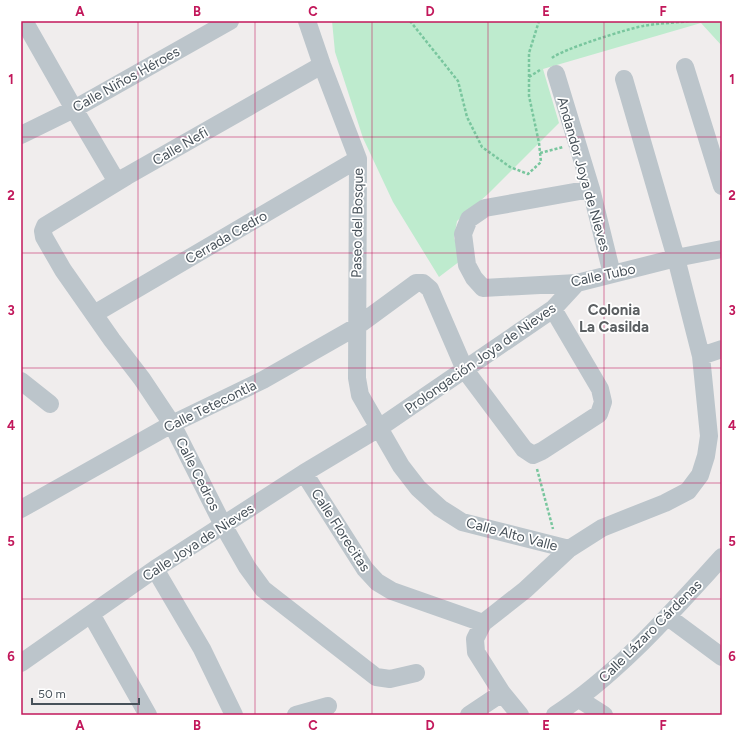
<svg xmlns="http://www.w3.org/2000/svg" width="743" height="736" viewBox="0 0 743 736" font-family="Figtree,sans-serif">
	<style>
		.green { fill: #beebce }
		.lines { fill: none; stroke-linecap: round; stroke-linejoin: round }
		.path { stroke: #79c69e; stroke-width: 2.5; stroke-dasharray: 3 2; stroke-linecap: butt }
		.minor { stroke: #bcc5cb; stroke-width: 18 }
		.grid { fill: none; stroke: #c2185b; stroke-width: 1; stroke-opacity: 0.55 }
		.labels { text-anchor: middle; stroke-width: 3.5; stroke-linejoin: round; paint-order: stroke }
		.street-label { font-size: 14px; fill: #475159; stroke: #fff }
		.neighbourhood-label { font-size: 15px; font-weight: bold; fill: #5a5e61; stroke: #fff }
		.neatline { fill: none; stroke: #c2185b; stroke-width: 1.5 }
		.grid-label { font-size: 13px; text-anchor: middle; font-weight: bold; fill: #c2185b }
	</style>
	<rect width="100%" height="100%" fill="#f0eded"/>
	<path class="green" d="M 332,21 L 722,21 L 722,46 L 701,23 L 543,69 L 559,123 L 488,194 L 457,221 L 454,238 L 464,258 L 439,277 L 393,202 L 363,138 L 335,52 Z"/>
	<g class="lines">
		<path class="path" d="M 410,21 L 458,81 L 467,117 L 482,147 L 510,167 L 528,174 L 541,162 L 539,143 L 529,96 L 529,53 L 539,21
			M 552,58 C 560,50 630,28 643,26 C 658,23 674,23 690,21
			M 529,77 L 540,70
			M 540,153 L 563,147
			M 537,469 L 553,529"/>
		<path class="minor" d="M 24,21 L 74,109 L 117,182
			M 307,21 L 322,65 L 358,159 L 357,378 L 360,395 L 401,466 L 418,488 L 440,508 L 462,522 L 569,549
			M 322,65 L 127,176 L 45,226 L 43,231 L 44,237 L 63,270 L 112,340 L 142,379 L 172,424 L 223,525 L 247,567 L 263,589 L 376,677 L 390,679 L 416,673
			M 685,67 L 722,186
			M 556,74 L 591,189 L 612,274
			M 21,135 L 74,109 L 230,21
			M 591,189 L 485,208 L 469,219 L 463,234 L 467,265 L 474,278 L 483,288 L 577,283 L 676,258 L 722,249
			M 94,314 L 358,159
			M 701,356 L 722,349
			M 21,381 L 50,404
			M 304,473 L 365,569 L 377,582 L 392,591 L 483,623
			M 21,509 L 172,424 L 263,380 L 356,327 L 416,283 L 423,283 L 430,289 L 465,370 L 524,449 L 533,455 L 542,451 L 599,414 L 603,402 L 600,389 L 553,309
			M 155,569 L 202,649 L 234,715
			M 91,614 L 148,715
			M 668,617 L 722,657
			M 21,663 L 155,569 L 304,473 L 379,428 L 553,309 L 577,283
			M 579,699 L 604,715
			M 296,715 L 328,706
			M 469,715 L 502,693
			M 520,715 L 502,693 L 476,652 L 475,639 L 483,623 L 525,590 L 569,549 L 602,528 L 665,503 L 688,491 L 700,475 L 706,456 L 709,436 L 701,356 L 676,258 L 624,79
			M 555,715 C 619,673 670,614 722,557"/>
	</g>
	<path class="grid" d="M 138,21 L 138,715M 255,21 L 255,715M 372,21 L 372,715M 488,21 L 488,715M 604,21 L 604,715M 21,137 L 722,137M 21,253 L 722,253M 21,368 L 722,368M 21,483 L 722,483M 21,599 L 722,599"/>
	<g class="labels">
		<g class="street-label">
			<text transform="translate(126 79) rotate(-29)" y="5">Calle Niños Héroes</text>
			<text transform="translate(180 146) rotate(-30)" y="5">Calle Nefi</text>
			<text transform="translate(584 174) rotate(74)" y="5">Andandor Joya de Nieves</text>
			<text transform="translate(357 223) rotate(-89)" y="5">Paseo del Bosque</text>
			<text transform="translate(226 237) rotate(-30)" y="5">Cerrada Cedro</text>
			<text transform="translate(603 275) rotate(-12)" y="5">Calle Tubo</text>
			<text transform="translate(480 358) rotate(-35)" y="5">Prolongación Joya de Nieves</text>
			<text transform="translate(210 406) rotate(-26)" y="5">Calle Tetecontla</text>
			<text transform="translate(198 474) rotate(63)" y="5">Calle Cedros</text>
			<text transform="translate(341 530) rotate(57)" y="5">Calle Florecitas</text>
			<text transform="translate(512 534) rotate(15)" y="5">Calle Alto Valle</text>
			<text transform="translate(198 542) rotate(-33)" y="5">Calle Joya de Nieves</text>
			<text transform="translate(650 631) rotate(-45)" y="5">Calle Lázaro Cárdenas</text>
		</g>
		<g class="neighbourhood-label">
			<text x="614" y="315">Colonia<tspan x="614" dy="17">La Casilda</tspan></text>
		</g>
	</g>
	<rect width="743" height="736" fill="none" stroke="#ffffff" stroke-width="44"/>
	<path d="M32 698v6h107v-6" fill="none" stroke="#475159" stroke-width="2"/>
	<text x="38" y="698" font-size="12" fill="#475159" stroke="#ffffff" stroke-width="3" paint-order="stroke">50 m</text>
	<rect x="22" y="22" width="699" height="692" class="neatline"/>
	<g class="grid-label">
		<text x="80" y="16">A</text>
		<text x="197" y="16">B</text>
		<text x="313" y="16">C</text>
		<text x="430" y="16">D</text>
		<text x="546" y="16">E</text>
		<text x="663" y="16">F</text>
		<text x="11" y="84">1</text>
		<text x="732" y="84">1</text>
		<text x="11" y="200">2</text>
		<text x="732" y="200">2</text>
		<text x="11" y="315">3</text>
		<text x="732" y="315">3</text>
		<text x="11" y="430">4</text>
		<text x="732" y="430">4</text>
		<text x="11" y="546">5</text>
		<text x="732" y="546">5</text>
		<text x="11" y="661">6</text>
		<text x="732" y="661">6</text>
		<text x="80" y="730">A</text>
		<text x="197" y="730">B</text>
		<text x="313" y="730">C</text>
		<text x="430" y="730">D</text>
		<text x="546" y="730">E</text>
		<text x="663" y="730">F</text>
	</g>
</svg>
